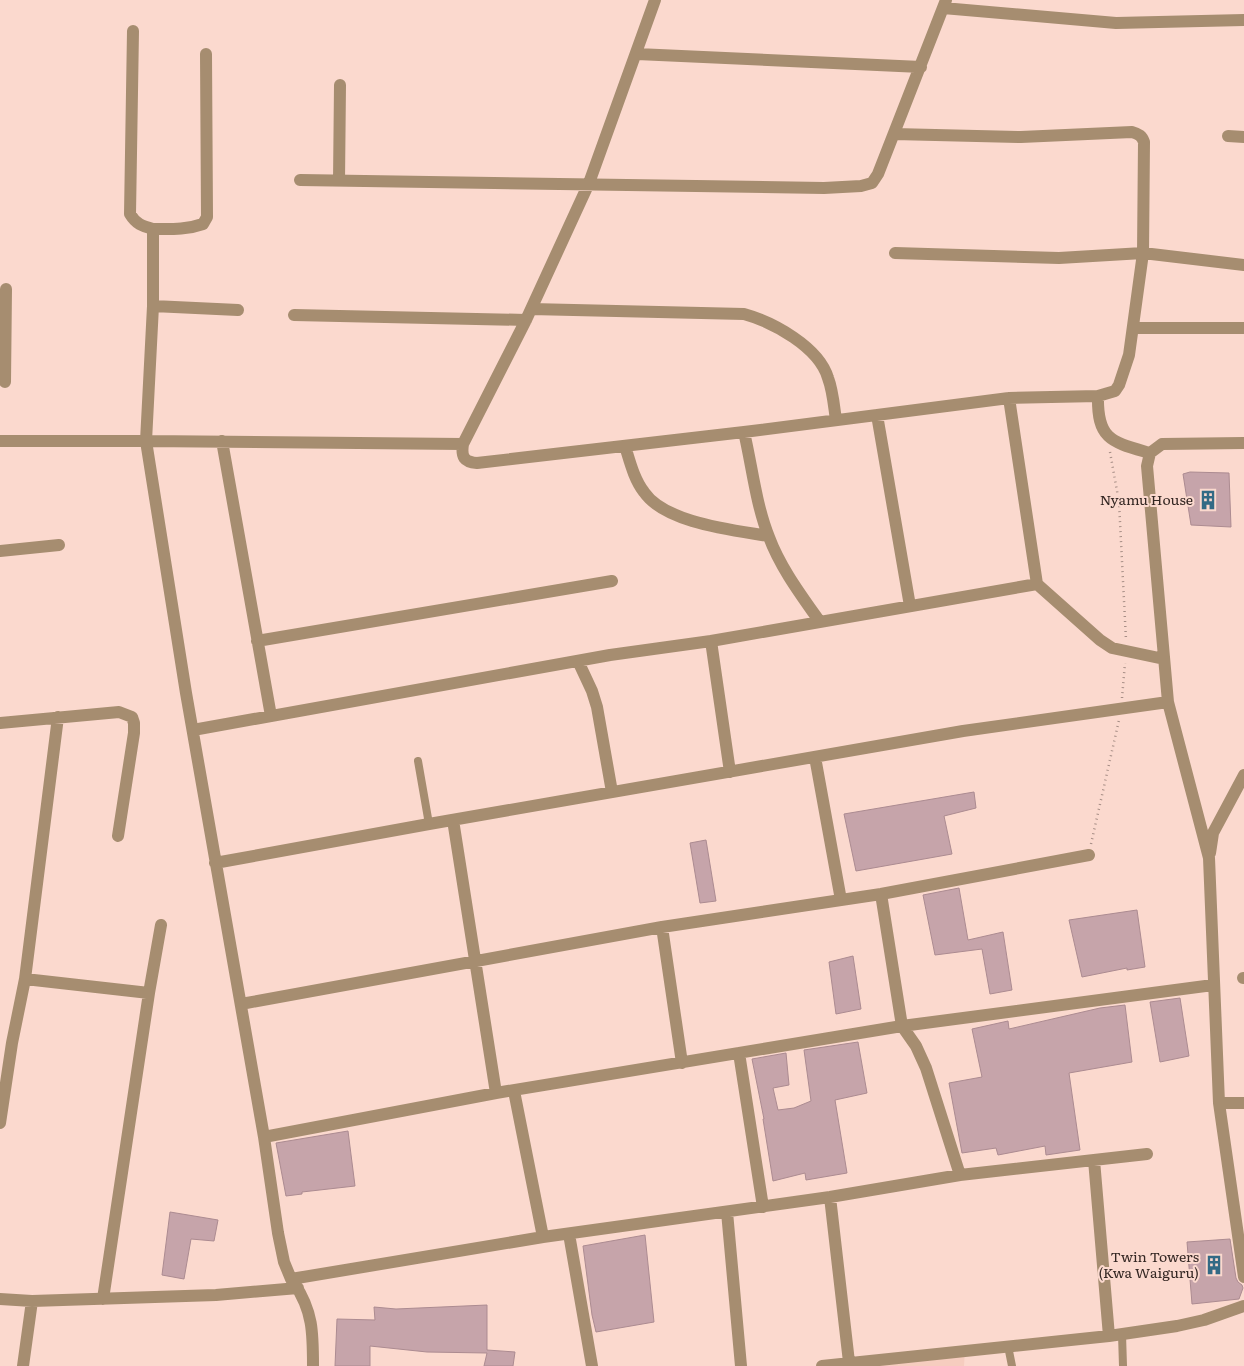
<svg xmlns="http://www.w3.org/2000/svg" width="1244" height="1366" viewBox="0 0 1244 1366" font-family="Literata,serif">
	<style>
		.built { fill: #f6cdbf }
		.building { fill: #c6a4aa; stroke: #ac8b91 }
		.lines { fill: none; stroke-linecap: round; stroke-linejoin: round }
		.path { stroke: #a78e86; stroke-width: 2.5; stroke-dasharray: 1 4; stroke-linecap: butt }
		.service { stroke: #a68d70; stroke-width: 8 }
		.minor { stroke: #a68d70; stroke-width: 12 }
		.labels { text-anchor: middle; stroke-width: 4; stroke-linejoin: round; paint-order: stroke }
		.poi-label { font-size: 14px; fill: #342723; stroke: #fbd9ce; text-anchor: end }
	</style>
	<rect width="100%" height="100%" fill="#fbd9ce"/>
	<path class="built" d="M 965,1349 L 964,1366 L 830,1366 Z"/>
	<path class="building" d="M 1190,472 L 1229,473 L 1231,527 L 1191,525 L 1183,474 Z
		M 974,792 L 976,808 L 944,816 L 952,854 L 856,871 L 844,814 Z
		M 706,840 L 716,901 L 700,903 L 690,843 Z
		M 959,888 L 968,940 L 1003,932 L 1012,990 L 990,994 L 982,949 L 935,955 L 923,895 Z
		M 1137,910 L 1145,967 L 1127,970 L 1127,968 L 1082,977 L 1069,920 Z
		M 853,956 L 861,1009 L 836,1014 L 829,962 Z
		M 1180,998 L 1189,1056 L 1160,1062 L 1150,1002 Z
		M 1125,1005 L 1132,1062 L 1069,1073 L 1080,1150 L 1046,1155 L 1045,1146 L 998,1155 L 996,1148 L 962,1153 L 949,1083 L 982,1077 L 972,1029 L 1008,1021 L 1009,1029 L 1100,1008 Z
		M 858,1042 L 867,1093 L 835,1100 L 847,1173 L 806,1180 L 805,1173 L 773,1181 L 763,1119 L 764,1119 L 752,1059 L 786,1053 L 789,1085 L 773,1088 L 778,1110 L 794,1108 L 811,1101 L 804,1050 Z
		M 348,1131 L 355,1186 L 302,1192 L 302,1194 L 286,1196 L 276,1143 Z
		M 170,1212 L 218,1220 L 214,1241 L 191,1239 L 184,1279 L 162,1275 Z
		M 645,1235 L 654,1322 L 596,1332 L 592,1315 L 583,1246 Z
		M 1230,1239 L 1236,1278 L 1238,1282 L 1242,1285 L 1243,1288 L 1239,1299 L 1192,1304 L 1187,1242 Z
		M 487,1305 L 487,1350 L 515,1352 L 513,1366 L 484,1366 L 487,1353 L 427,1352 L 370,1346 L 370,1366 L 335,1366 L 337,1319 L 375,1320 L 374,1307 L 396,1309 Z"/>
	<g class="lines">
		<path class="path" d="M 1110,452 L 1119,502 L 1126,640
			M 1122,698 L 1125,663
			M 1091,844 L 1119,720"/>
		<path class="service" d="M 418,761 L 429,824
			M 1122,1334 L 1123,1366
			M 1008,1346 L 1012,1366"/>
		<path class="minor" d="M 655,0 L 589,183 L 526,320 L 463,444 C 461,457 464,462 477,463 L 744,432 L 1009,398 L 1098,396 L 1115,391 L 1119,385 L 1129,355 L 1143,253 L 1144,142 C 1142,136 1139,134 1132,132 L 1021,137 L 894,134
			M 943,8 L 1116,23 L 1244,20
			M 133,31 L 130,214 C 136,224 142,226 153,229
			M 206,54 L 207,217 L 203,224 C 186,230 170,229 153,229 L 153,306 L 146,441 L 463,444
			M 637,54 L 921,67
			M 1228,136 L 1244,137
			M 300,180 L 824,188 L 861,186 L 872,183 L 878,174 L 946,0
			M 339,181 L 340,85
			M 895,253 L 1059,258 L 1143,253 L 1244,265
			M 153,306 L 238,310
			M 531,309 L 744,314 C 773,322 819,347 828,378 C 833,391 834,407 836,420
			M 294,315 L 526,320
			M 1133,328 L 1244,328
			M 5,382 L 6,289
			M 1098,396 C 1097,440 1112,442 1150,453
			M 1009,398 L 1037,584
			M 877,415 L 910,606
			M 744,432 C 752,466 756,505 769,537 C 780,567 801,595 820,622
			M 0,441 L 146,441 L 186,693 L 264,1137 L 278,1233 L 284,1262 L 291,1279 L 543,1237 L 830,1197 L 960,1175 L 1147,1154
			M 222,441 L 271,716
			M 1244,443 L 1162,444 L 1150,453 L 1147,466 L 1168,702 L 1209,858 L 1219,1103 L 1244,1277
			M 625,446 C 630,462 634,479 644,492 C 665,523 733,530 768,536
			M 0,551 L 59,545
			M 257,641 L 612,581
			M 711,641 L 1037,584 L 1100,640 L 1112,648 L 1164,659
			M 578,661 L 592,691 L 597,707 L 612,792
			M 0,723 L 119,712 L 132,717 L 134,723 L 134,733 L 118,836
			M 193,730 L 610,655 L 711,641 L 730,772
			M 815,757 L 841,900
			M 453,820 L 496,1093
			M 1210,853 L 1213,833 L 1244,775
			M 215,863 L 429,824 L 963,731 L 1168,702
			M 881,894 L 902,1026 L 916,1046 L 926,1068 L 960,1175
			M 662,927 L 682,1063
			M 1243,978 L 1244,978
			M 25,979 L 149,993 L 103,1299
			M 149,993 L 161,925
			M 241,1004 L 662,927 L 881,894 L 1089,855
			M 739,1053 L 763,1207
			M 514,1091 L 543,1237
			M 1219,1103 L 1244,1103
			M 0,1123 L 12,1043 L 25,979 L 58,717
			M 264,1137 L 496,1093 L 902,1026 L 1213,985
			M 1094,1160 L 1109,1336
			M 830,1197 L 849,1362
			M 727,1212 L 741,1366
			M 569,1234 L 592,1366
			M 294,1283 C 313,1311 313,1333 313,1366
			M 0,1299 L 32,1301 L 216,1295 L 298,1288
			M 23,1366 L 32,1301
			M 822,1366 L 1109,1336 L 1177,1326 L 1204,1320 L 1244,1306"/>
	</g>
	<defs>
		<symbol id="building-bare" viewBox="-9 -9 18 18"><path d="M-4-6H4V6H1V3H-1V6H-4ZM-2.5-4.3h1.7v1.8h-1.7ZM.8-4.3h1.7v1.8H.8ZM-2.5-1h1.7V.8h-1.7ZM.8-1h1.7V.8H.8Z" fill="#336a85" stroke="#fbd9ce" stroke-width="2.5" paint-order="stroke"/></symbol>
	</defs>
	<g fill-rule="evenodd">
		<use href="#building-bare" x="1194" y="486" width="28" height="28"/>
		<use href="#building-bare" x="1200" y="1251" width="28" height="28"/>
	</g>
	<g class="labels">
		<g class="poi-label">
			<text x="1193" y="505">Nyamu House</text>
			<text x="1199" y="1262">Twin Towers<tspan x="1199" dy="16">(Kwa Waiguru)</tspan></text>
		</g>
	</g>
</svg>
